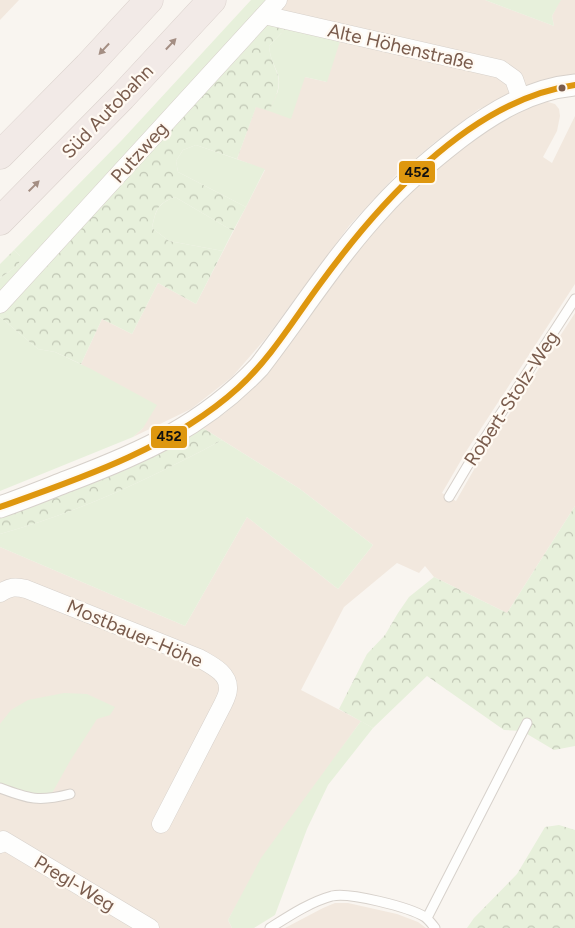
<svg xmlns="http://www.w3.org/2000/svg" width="575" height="928" viewBox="0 0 575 928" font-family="Figtree,sans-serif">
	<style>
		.residential { fill: #f2e8de }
		.grass { fill: #e7f0db }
		.forest { fill: url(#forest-crowns) }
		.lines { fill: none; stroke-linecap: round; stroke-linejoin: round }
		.service-casing { stroke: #d7d1cb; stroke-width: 11 }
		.minor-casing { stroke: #d7d1cb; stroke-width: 19 }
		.tertiary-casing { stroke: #d7d1cb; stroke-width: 23 }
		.motorway-casing { stroke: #dad1cc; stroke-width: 29 }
		.service { stroke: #fefefd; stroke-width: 9 }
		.minor { stroke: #fefefd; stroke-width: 18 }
		.tertiary { stroke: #fefefd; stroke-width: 21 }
		.motorway { stroke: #f2eae7; stroke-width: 28 }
		.bus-1-casing { stroke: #fffaf3; stroke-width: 10 }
		.bus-1 { stroke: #de970f; stroke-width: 6 }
		.oneway { fill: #a48e83 }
		.bus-dot { fill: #7a5c4d; stroke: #fffaf3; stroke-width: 2 }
		.labels { text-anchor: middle; stroke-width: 4.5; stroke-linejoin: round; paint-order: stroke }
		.street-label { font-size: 19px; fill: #7a5c4d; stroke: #fffaf3 }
		.line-badge { stroke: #fffaf3; stroke-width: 2 }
		.pale-badge-label { font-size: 14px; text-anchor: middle; font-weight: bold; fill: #111 }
	</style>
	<defs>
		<pattern id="forest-crowns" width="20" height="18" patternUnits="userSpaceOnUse" patternTransform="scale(1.25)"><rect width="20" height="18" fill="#e7f0db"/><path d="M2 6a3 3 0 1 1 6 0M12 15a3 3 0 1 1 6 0" fill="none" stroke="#c0c6b4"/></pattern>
	</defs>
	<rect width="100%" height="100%" fill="#f9f5f0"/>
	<path class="residential" d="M 0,0 L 19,0 L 0,20 Z
		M 285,0 L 485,0 L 554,26 L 552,16 L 559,2 L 561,0 L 575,0 L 575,78 L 519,93 L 479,109 L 435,142 L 396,175 L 349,226 L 266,338 L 232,377 L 191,409 L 133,437 L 143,428 L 81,364 L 102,319 L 132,334 L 158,283 L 196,304 L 265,170 L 237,159 L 256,106 L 305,77 L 327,82 L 268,19 Z
		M 544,101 L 555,104 L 559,109 L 560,116 L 557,131 L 543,157 L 552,163 L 575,116 L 575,284 L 467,450 L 442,493 L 456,501 L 480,459 L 575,313 L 575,506 L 507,613 L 434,577 L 425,566 L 419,573 L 397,563 L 344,607 L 301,690 L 361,721 L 314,787 L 240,899 L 228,920 L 232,928 L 0,928 L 0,547 L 185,626 L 247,517 L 338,589 L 373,545 L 300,489 L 203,428 L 225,413 L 247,394 L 267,373 L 366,240 L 411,191 L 449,159 L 496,124 L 526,109 Z
		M 335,903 L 348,903 L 397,914 L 418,922 L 426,928 L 285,928 L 323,908 Z"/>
	<path class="grass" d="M 251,0 L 271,0 L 0,296 L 0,278 L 17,266 L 20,261 L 20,256 L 14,250 L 122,140 Z
		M 485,0 L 561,0 L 552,16 L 554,26 Z
		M 290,24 L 341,38 L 327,82 L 305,77 L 291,119 L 269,111 C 275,99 283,86 277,72 C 273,62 270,57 269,46 Z
		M 196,145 L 265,169 L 246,207 L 178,172 L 176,161 L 183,150 Z
		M 175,197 L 233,231 L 223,251 L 169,241 L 152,228 C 156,210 157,204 175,197 Z
		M 0,317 L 38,349 L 55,352 L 91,369 L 157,405 L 143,428 L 133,437 L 0,491 Z
		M 222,440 L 300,489 L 373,545 L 338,589 L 247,517 L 185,626 L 0,547 L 0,534 C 77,513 152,478 222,440 Z
		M 64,693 L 87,694 L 115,707 L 110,715 L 97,719 L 70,761 L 51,795 C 33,796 16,790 0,784 L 0,724 L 11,710 L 28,700 Z
		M 361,721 L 373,728 L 328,785 L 307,829 L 275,915 L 254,928 L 232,928 L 228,920 L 261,858 Z"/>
	<path class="forest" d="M 268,19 L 290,24 L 269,46 C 270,57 273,62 277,73 C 282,86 275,99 269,111 L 256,107 L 237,159 L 196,145 L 183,150 L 176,161 L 178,172 L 246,207 L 233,231 L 175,197 C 157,204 156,209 152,228 L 169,241 L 223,251 L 196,304 L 158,283 L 132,334 L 102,319 L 81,364 L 55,352 L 38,349 L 0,317 L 0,312 Z
		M 14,250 L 20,256 L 20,261 L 17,266 L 0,278 L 0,264 Z
		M 203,428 L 222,440 C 152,478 77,513 0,534 L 0,515 L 176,442 Z
		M 575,506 L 575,746 L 554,750 L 522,731 L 504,730 L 427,676 L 373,728 L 339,709 L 367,654 L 385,635 L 398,613 L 409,597 L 434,577 L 507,613 Z
		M 559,825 L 575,830 L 575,928 L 467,928 L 474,918 L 517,874 L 545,827 Z"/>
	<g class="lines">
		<defs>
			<path id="service" d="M 449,497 L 474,455 L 575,299
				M 0,788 C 29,799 39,802 70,794
				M 427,918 L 527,723
				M 270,928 C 289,916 310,902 332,896 C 349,892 409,907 425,917 C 429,920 432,924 435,928"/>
			<path id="minor" d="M 264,15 L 500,69 L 514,79 L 521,99
				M 0,304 L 278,0
				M 0,593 C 10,587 15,586 26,589 L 199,658 C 211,665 229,673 228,689 C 228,694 225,700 223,704 L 161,824
				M 0,844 L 3,840 L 150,928"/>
			<path id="tertiary" d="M 0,507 C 23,499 45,490 68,481 C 142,453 203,426 259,367 C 300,314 336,256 382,207 C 405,181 432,159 459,138 C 493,112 531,89 575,85"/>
			<path id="motorway" d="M 0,155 L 88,66 L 149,0
				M 0,221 L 122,97 L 212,0"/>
		</defs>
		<use href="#service" class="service-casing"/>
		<use href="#minor" class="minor-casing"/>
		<use href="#tertiary" class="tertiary-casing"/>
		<use href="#motorway" class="motorway-casing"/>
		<use href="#service" class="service"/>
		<use href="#minor" class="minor"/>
		<use href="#tertiary" class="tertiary"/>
		<use href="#motorway" class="motorway"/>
		<defs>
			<path id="bus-1" d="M 0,507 C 82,478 173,447 238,388 C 271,358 294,319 320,284 C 379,203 470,100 575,85"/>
		</defs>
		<use href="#bus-1" class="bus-1-casing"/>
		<use href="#bus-1" class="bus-1"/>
	</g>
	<defs><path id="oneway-solid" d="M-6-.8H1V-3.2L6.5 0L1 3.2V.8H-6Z" transform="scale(1.25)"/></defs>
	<g class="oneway">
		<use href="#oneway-solid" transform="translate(171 44) rotate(-47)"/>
		<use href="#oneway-solid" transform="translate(104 49) rotate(133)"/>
		<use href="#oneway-solid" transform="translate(34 186) rotate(-45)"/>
	</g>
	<circle class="bus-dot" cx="562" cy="88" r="4.5"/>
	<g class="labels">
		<g class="street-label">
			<text transform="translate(401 46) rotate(13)" y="7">Alte Höhenstraße</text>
			<text transform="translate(107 111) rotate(-46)" y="7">Süd Autobahn</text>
			<text transform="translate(139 152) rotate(-48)" y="7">Putzweg</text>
			<text transform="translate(511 398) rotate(-57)" y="7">Robert-Stolz-Weg</text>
			<text transform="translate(135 633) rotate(23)" y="7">Mostbauer-Höhe</text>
			<text transform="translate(75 883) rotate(31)" y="7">Pregl-Weg</text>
		</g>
	</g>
	<g class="line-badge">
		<rect x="398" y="160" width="38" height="24" rx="5" fill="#de970f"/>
		<rect x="150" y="425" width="38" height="24" rx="5" fill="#de970f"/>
	</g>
	<g class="pale-badge-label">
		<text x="417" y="177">452</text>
		<text x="169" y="441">452</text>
	</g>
</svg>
